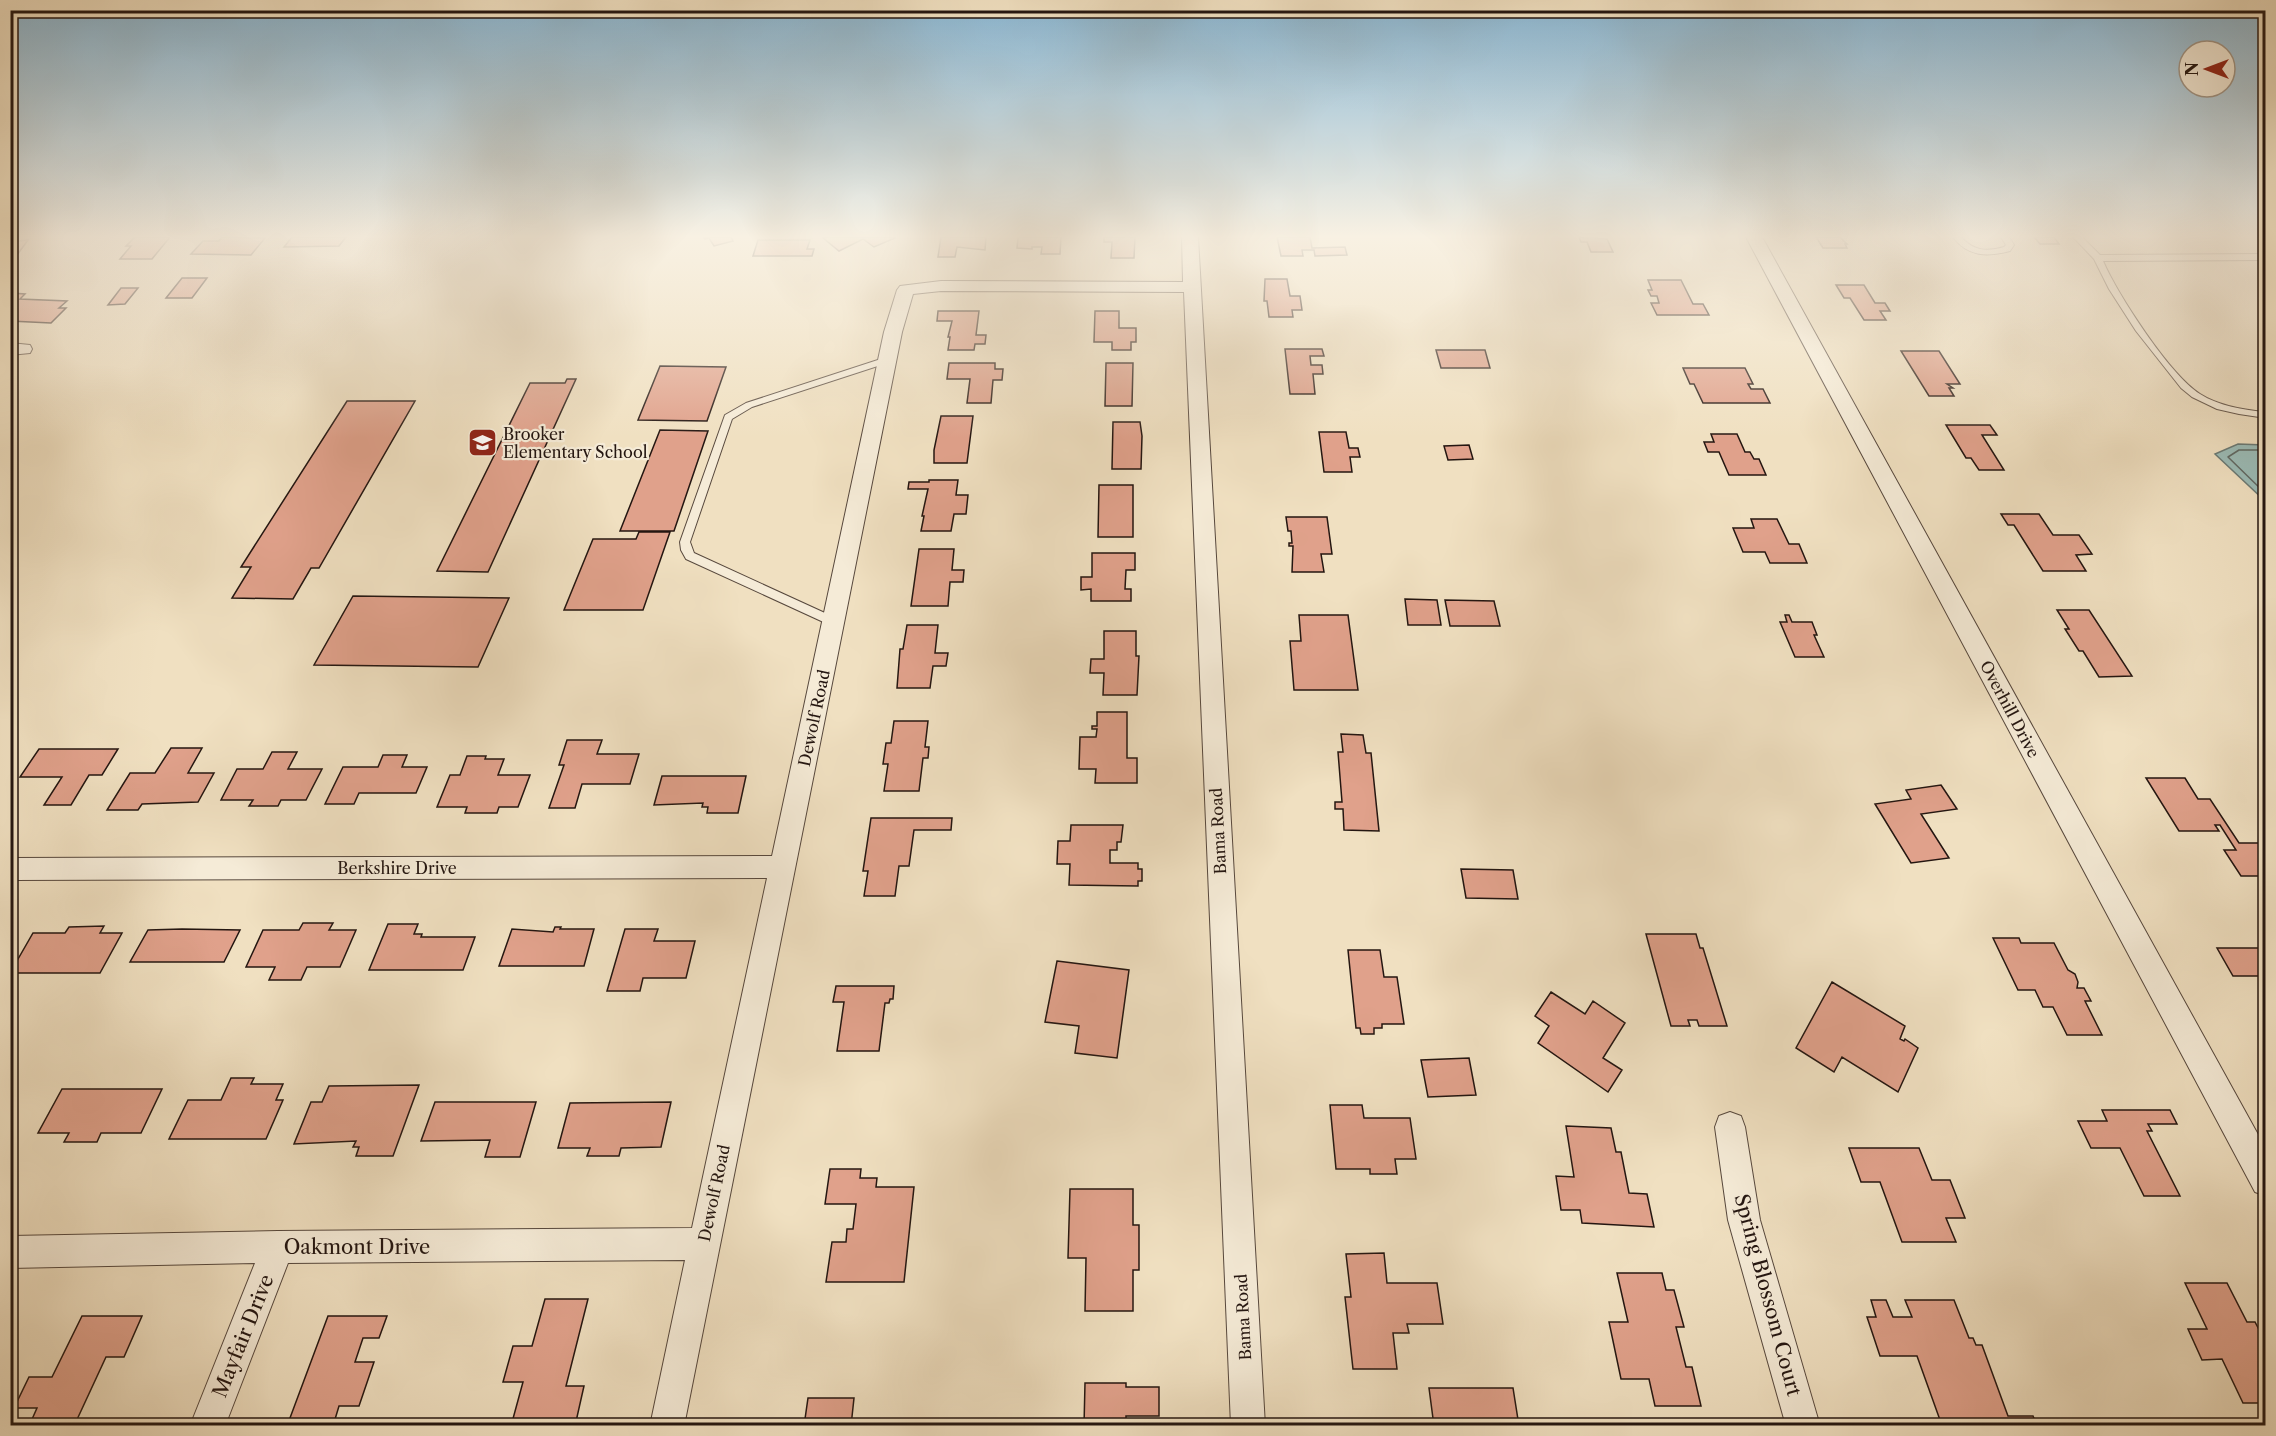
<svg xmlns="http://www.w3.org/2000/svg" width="2276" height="1436" viewBox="0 0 2276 1436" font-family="'Libre Caslon Text',serif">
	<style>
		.water { fill: #9bbcb7; stroke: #6b7a75; stroke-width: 1.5 }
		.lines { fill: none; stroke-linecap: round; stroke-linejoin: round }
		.shore { stroke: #606964; stroke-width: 1.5 }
		.building { fill: #e0a18b; stroke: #241611; stroke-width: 1.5 }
		.lane-casing { stroke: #57483d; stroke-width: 2 }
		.street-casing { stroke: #57483d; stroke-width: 2 }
		.lane { fill: #f5ebd7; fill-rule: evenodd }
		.street { fill: #f5ebd7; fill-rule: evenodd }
		.labels { text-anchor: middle; stroke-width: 4.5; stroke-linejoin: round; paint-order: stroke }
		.poi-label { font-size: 16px; fill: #241611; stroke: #f5ebd7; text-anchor: start }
		.street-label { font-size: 16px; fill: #241611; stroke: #f5ebd7 }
		.near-street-label { font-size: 20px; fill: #241611; stroke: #f5ebd7 }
	</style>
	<rect width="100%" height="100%" fill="#f0e0c1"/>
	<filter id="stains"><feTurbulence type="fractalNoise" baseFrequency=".00333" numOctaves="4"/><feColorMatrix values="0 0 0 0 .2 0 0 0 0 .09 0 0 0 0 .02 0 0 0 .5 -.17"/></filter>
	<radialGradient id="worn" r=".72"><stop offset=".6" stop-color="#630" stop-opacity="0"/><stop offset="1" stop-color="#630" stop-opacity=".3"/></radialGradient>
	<path class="water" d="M 2238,444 L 2265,445 L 2265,501 L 2215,454 Z"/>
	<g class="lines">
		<path class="shore" d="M 2266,450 L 2239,450 L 2228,457 L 2266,494"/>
	</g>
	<path class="building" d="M 135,237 L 170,237 L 152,259 L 120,259 L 131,246 L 126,246 Z
		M 222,237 L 265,238 L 251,255 L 191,254 L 203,241 L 219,241 Z
		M 292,237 L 346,237 L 339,246 L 284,247 Z
		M 703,237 L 731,237 L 733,241 L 714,246 L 709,238 L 705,239 Z
		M 825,237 L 893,237 L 895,238 L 874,247 L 863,239 L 839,251 L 823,238 Z
		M 941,237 L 986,237 L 985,250 L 957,247 L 955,257 L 938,257 Z
		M 1018,237 L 1061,237 L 1060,254 L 1041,254 L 1042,247 L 1032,247 L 1032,249 L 1017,248 Z
		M 1104,237 L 1135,237 L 1134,258 L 1111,258 L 1112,242 L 1104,242 Z
		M 1277,237 L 1310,237 L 1312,248 L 1345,247 L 1347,255 L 1315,256 L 1314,250 L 1302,250 L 1303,256 L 1281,256 Z
		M 1579,237 L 1607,239 L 1613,252 L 1591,252 L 1587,242 L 1581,242 Z
		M 1816,237 L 1840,237 L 1847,244 L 1845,244 L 1847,248 L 1823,248 Z
		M 2034,237 L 2054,237 L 2059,244 L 2040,244 Z
		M 28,240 L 17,255 L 10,256 L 10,242 Z
		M 758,240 L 810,240 L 807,249 L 814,249 L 812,256 L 753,256 Z
		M 182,278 L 207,278 L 192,298 L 166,298 Z
		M 1265,279 L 1287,279 L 1290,296 L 1300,296 L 1302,310 L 1292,310 L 1293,317 L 1269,317 L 1267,301 L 1264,301 Z
		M 1648,280 L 1681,280 L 1693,304 L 1703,304 L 1709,315 L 1657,315 L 1651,303 L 1659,303 L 1657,296 L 1651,296 L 1648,290 L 1652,290 Z
		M 1836,285 L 1864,285 L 1875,303 L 1885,303 L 1890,311 L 1880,311 L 1886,320 L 1864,320 L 1850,298 L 1844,298 Z
		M 121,288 L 138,288 L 125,304 L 108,305 Z
		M 10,293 L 25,294 L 20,299 L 67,301 L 59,308 L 66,308 L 51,323 L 10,321 Z
		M 938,311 L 979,311 L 976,335 L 986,335 L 985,344 L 975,344 L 974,350 L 948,350 L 950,337 L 948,337 L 952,321 L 937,321 Z
		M 1095,311 L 1119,311 L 1119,328 L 1136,328 L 1136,342 L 1131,342 L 1131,350 L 1112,350 L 1112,342 L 1094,342 Z
		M 1285,349 L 1322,349 L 1324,356 L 1310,356 L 1311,365 L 1322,365 L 1323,374 L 1313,374 L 1315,394 L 1290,394 Z
		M 1436,350 L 1485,350 L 1490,368 L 1441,368 Z
		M 1901,351 L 1939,351 L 1960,384 L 1947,384 L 1953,388 L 1949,388 L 1954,396 L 1929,396 Z
		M 949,363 L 995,363 L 995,369 L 1003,369 L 1002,380 L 993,380 L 991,403 L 967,403 L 970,379 L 947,379 Z
		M 1106,363 L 1133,363 L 1132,406 L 1105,406 Z
		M 660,366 L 726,367 L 707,421 L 638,420 Z
		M 1683,368 L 1745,368 L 1753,384 L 1748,384 L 1751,389 L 1763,389 L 1770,403 L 1703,403 L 1694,384 L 1690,384 Z
		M 567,379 L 576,379 L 488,572 L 437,571 L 530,383 L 565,383 Z
		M 347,401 L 415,401 L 319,568 L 311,568 L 293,599 L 232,598 L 251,567 L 241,567 Z
		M 941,416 L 973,416 L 967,463 L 934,463 L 934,450 Z
		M 1113,422 L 1140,422 L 1142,436 L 1141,469 L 1112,469 Z
		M 1946,425 L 1990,425 L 1997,435 L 1982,435 L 2004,470 L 1979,470 L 1971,458 L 1966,458 Z
		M 660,430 L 708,431 L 674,531 L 620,531 Z
		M 1319,432 L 1346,432 L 1349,448 L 1358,448 L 1360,457 L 1350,457 L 1352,472 L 1324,472 Z
		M 1711,434 L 1737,434 L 1745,452 L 1750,452 L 1754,459 L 1759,459 L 1766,475 L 1729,475 L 1719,452 L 1708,452 L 1704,442 L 1714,442 Z
		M 1469,445 L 1473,459 L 1448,460 L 1444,446 Z
		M 929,480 L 958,480 L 956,495 L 968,495 L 966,514 L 954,514 L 951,531 L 921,531 L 924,516 L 922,516 L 928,489 L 908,489 L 909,482 L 929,482 Z
		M 1099,485 L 1133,485 L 1133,537 L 1098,537 Z
		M 2001,514 L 2039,514 L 2053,535 L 2079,535 L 2092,554 L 2076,555 L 2086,571 L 2043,571 L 2014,525 L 2008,525 Z
		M 1286,517 L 1327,517 L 1332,554 L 1321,554 L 1324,572 L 1292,572 L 1293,546 L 1289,546 L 1289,543 L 1292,543 L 1291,531 L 1288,531 Z
		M 1751,519 L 1777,519 L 1789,544 L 1799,544 L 1807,563 L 1770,563 L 1765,552 L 1743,552 L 1733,528 L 1754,528 Z
		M 639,532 L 670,532 L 643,610 L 564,610 L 593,539 L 636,539 Z
		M 919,549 L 954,549 L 952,570 L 964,570 L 963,582 L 950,582 L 948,606 L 911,606 Z
		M 1092,553 L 1135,553 L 1135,570 L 1126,570 L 1125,589 L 1131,589 L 1131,601 L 1091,601 L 1091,589 L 1081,590 L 1081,577 L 1092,577 Z
		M 353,596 L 509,598 L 478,667 L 314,665 Z
		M 1405,599 L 1437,600 L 1441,625 L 1408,625 Z
		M 1445,600 L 1494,601 L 1500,626 L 1450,626 Z
		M 2057,610 L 2089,610 L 2132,676 L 2099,677 L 2083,651 L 2079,651 L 2065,629 L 2069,629 Z
		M 1299,615 L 1348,615 L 1358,690 L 1294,690 L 1290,641 L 1301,641 Z
		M 1785,615 L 1789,615 L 1792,622 L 1812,622 L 1817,635 L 1814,635 L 1824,657 L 1795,657 L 1780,622 L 1787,622 Z
		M 907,625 L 938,625 L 935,653 L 948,653 L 946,666 L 933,666 L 930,688 L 897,688 L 900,649 L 903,649 Z
		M 1104,631 L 1136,631 L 1136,656 L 1139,656 L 1137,695 L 1103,695 L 1104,673 L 1090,673 L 1091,659 L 1104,659 Z
		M 1097,712 L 1127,712 L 1127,758 L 1137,758 L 1137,783 L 1095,783 L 1096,769 L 1079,769 L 1080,737 L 1096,737 L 1097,729 L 1092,729 L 1092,726 L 1097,726 Z
		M 894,721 L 928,721 L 925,747 L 929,747 L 928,758 L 923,758 L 919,791 L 884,791 L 888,764 L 883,764 L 886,743 L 891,743 Z
		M 1341,734 L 1363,735 L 1366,753 L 1371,753 L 1379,831 L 1344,830 L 1343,809 L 1335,809 L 1335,802 L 1342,802 L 1338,752 L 1343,752 Z
		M 567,740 L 602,740 L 597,754 L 639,754 L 630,784 L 582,784 L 575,808 L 549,808 L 564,765 L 559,765 Z
		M 171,748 L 202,748 L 188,773 L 214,773 L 198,802 L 142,804 L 138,810 L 107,810 L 130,773 L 155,773 Z
		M 39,749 L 118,749 L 102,775 L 89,775 L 71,805 L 44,805 L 62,777 L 20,777 Z
		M 272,752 L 297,752 L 288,769 L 322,769 L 306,800 L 281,800 L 278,806 L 249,806 L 253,800 L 221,800 L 237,769 L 263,769 Z
		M 383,755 L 407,755 L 402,767 L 427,767 L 416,793 L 359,793 L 354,804 L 325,804 L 343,767 L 378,767 Z
		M 467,756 L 486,756 L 485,759 L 504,759 L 498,775 L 530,775 L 518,807 L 499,807 L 497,813 L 465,813 L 467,807 L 437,807 L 450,775 L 460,775 Z
		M 662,776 L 746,776 L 738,813 L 707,813 L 708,807 L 702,807 L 703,803 L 654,805 Z
		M 2146,778 L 2185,778 L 2198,799 L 2210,799 L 2239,843 L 2266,843 L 2266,876 L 2241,876 L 2224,850 L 2236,850 L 2220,825 L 2215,825 L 2219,831 L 2179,831 Z
		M 1941,785 L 1957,809 L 1921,814 L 1949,858 L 1911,863 L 1875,804 L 1911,799 L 1906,790 Z
		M 871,818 L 952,818 L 951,830 L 914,830 L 909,866 L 899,866 L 895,896 L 864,896 L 868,871 L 863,871 Z
		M 1071,825 L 1123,825 L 1121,842 L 1117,842 L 1117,850 L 1110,850 L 1110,863 L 1138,863 L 1138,869 L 1142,869 L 1142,881 L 1138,881 L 1138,886 L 1069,885 L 1070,864 L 1057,864 L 1058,841 L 1070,841 Z
		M 1461,869 L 1513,870 L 1518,899 L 1466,898 Z
		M 303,923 L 333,923 L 329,930 L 356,930 L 340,967 L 307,967 L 301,980 L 269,980 L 275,967 L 246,967 L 263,930 L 299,930 Z
		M 388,924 L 418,924 L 414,934 L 422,934 L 421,937 L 475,937 L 463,970 L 369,970 Z
		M 104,926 L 100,933 L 122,933 L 100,973 L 10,973 L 33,933 L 65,933 L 69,927 Z
		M 555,927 L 561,927 L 560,929 L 594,929 L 584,966 L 499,966 L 512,929 L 553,932 Z
		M 182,929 L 240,930 L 224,962 L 130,962 L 148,930 Z
		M 625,929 L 658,929 L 654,941 L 695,941 L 686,978 L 643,978 L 640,991 L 607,991 Z
		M 1646,934 L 1696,934 L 1700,948 L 1703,948 L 1727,1026 L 1699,1026 L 1697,1020 L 1688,1020 L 1690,1026 L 1671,1026 Z
		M 1993,938 L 2019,938 L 2021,943 L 2054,943 L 2068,970 L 2075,974 L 2078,982 L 2077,988 L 2084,988 L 2091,1001 L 2085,1001 L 2102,1035 L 2067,1035 L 2053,1007 L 2043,1007 L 2035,990 L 2018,990 Z
		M 2217,948 L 2266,948 L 2266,979 L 2264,976 L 2233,976 Z
		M 1348,950 L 1380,950 L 1384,977 L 1397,977 L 1404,1024 L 1382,1024 L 1382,1028 L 1374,1028 L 1374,1034 L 1361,1034 L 1360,1028 L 1356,1028 Z
		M 1057,961 L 1129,970 L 1117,1058 L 1075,1053 L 1079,1026 L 1045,1022 Z
		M 1832,982 L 1905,1026 L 1900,1039 L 1904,1041 L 1905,1039 L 1918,1048 L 1898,1092 L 1842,1057 L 1834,1072 L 1796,1048 Z
		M 836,986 L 894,986 L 893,999 L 890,999 L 889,1003 L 885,1003 L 879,1051 L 837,1051 L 844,1002 L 833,1002 Z
		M 1551,992 L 1585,1014 L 1593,1001 L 1625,1023 L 1603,1058 L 1622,1070 L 1608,1092 L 1538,1043 L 1549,1026 L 1535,1016 Z
		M 1469,1058 L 1476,1095 L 1428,1097 L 1421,1060 Z
		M 231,1078 L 254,1078 L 251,1084 L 283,1084 L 276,1100 L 283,1100 L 266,1139 L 169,1139 L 188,1100 L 221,1100 Z
		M 17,1079 L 10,1117 L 10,1081 Z
		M 419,1085 L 393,1156 L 356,1156 L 359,1147 L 353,1147 L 356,1141 L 294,1144 L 311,1102 L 322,1102 L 329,1086 Z
		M 62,1089 L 162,1089 L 141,1133 L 101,1133 L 97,1142 L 64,1142 L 69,1133 L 38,1133 Z
		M 435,1102 L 536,1102 L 520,1157 L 485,1157 L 490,1140 L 421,1141 Z
		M 671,1102 L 661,1147 L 621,1148 L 619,1156 L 587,1156 L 590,1148 L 558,1148 L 570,1103 Z
		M 1330,1105 L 1362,1105 L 1364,1118 L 1410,1118 L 1416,1159 L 1395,1159 L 1397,1174 L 1370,1174 L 1370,1169 L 1336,1169 Z
		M 2102,1110 L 2170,1110 L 2177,1124 L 2148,1124 L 2152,1131 L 2147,1131 L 2180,1196 L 2144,1196 L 2120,1148 L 2091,1148 L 2078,1121 L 2107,1121 Z
		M 1566,1126 L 1611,1128 L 1616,1152 L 1621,1152 L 1629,1193 L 1647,1194 L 1654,1227 L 1582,1223 L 1580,1210 L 1561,1210 L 1556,1176 L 1574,1177 Z
		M 1849,1148 L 1919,1148 L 1932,1180 L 1950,1180 L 1965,1218 L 1946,1218 L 1956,1242 L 1902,1242 L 1880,1182 L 1861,1182 Z
		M 830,1169 L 861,1169 L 860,1178 L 877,1178 L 876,1187 L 914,1187 L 904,1282 L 826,1282 L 832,1242 L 846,1242 L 847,1229 L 853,1229 L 856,1204 L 825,1204 Z
		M 1070,1189 L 1133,1189 L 1133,1225 L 1139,1225 L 1139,1270 L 1133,1270 L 1133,1311 L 1085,1311 L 1086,1258 L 1068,1258 Z
		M 1384,1253 L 1387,1283 L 1437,1283 L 1443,1324 L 1407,1324 L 1409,1333 L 1393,1333 L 1397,1369 L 1353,1369 L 1345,1297 L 1351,1297 L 1346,1254 Z
		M 1617,1273 L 1662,1273 L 1666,1290 L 1674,1290 L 1684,1327 L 1676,1327 L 1686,1367 L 1692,1367 L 1701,1406 L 1655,1406 L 1649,1379 L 1621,1379 L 1609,1322 L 1628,1322 Z
		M 2185,1283 L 2227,1283 L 2247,1322 L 2255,1322 L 2266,1343 L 2266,1354 L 2263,1354 L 2266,1359 L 2266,1403 L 2243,1403 L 2222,1359 L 2202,1360 L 2188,1329 L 2207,1329 Z
		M 545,1299 L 588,1299 L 566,1386 L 584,1386 L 575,1426 L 511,1426 L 523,1382 L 503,1382 L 513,1346 L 532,1346 Z
		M 1871,1300 L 1886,1300 L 1893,1317 L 1912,1317 L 1905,1300 L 1954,1300 L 1969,1338 L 1973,1338 L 1976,1345 L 1982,1345 L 2008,1416 L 2033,1416 L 2037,1426 L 1977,1426 L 1975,1420 L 1940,1420 L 1917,1356 L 1880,1356 L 1867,1317 L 1876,1317 Z
		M 82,1316 L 142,1316 L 124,1357 L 106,1357 L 74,1426 L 29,1426 L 37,1408 L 14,1408 L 29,1377 L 52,1377 Z
		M 328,1316 L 387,1316 L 379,1338 L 363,1338 L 355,1362 L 374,1362 L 359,1406 L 339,1406 L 333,1426 L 287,1426 Z
		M 1085,1383 L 1126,1383 L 1126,1387 L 1159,1387 L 1159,1416 L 1126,1416 L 1126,1426 L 1084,1426 Z
		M 1429,1388 L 1513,1388 L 1519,1426 L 1434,1426 Z
		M 808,1398 L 854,1398 L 851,1426 L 804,1426 Z"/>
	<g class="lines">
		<defs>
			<path id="lane" d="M 1953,237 L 1961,237 C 1973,251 1987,252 2004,247 L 2006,245 L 2001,237 L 2009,237 L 2014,245 L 2010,251 C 1987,257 1968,257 1953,237 Z
				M 2073,237 L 2082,237 L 2100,255 L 2266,254 L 2266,260 L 2103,261 C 2118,295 2169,374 2200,394 C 2219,406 2243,410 2266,412 L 2266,418 L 2239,414 L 2217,409 L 2192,397 L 2181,388 L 2136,331 L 2109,289 L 2094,259 Z
				M 887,357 L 892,360 L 890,362 L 752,407 L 732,419 L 690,542 L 694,553 L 838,619 L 840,622 L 838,625 L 830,625 L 686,559 L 681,550 L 680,542 L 725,415 L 746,403 Z"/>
			<path id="street" d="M 1182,237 L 1198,237 L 1265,1426 L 1231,1426 L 1184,292 L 941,291 L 913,294 L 902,332 L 684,1426 L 650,1426 L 685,1260 L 288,1263 L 225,1426 L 190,1426 L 255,1263 L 10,1268 L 10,1236 L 278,1231 L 692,1228 L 767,878 L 10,880 L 10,858 L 772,856 L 884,332 L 897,290 L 900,286 L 941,281 L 1183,282 Z
				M 1746,237 L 1762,237 L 2266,1149 L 2266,1196 L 2255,1192 Z
				M 10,343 L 30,345 L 32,349 L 30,353 L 10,355 Z
				M 1730,1112 L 1741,1116 L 1745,1127 L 1760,1220 L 1820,1426 L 1786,1426 L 1728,1220 L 1715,1127 L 1719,1116 Z"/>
		</defs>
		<use href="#lane" class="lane-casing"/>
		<use href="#street" class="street-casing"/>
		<use href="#lane" class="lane"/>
		<use href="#street" class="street"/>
	</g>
	<linearGradient id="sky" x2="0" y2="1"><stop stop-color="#89b7d4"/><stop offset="0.54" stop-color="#f8f1e3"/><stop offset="1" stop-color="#f8f1e3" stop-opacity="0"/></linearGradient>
	<rect width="2276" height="438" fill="url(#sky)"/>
	<defs>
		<symbol id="school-square" viewBox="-11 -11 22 22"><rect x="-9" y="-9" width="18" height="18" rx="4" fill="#8f2418" stroke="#f5ebd7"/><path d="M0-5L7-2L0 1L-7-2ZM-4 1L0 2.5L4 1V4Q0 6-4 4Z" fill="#fff"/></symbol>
	</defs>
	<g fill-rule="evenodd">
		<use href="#school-square" x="466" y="426" width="33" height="33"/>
	</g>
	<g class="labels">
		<g class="poi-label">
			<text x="503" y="440">Brooker<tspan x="503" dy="18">Elementary School</tspan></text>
		</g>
		<g class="street-label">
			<text transform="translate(2010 709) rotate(62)" y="6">Overhill Drive</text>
			<text transform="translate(814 718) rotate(-78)" y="6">Dewolf Road</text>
			<text transform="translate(1218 831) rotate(-93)" y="6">Bama Road</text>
			<text x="397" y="874">Berkshire Drive</text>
			<text transform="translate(714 1193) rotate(-78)" y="6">Dewolf Road</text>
			<text transform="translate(1243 1317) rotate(-93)" y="6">Bama Road</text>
		</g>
		<g class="near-street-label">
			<text x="357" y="1254">Oakmont Drive</text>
			<text transform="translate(1768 1295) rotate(75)" y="7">Spring Blossom Court</text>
			<text transform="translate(243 1336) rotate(-68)" y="7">Mayfair Drive</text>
		</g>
	</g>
	<rect width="2276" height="1436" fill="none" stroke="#f0e0c1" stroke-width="36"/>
	<rect x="12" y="12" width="2252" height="1412" fill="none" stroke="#241611" stroke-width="3"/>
	<rect x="18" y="18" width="2240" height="1400" fill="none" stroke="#241611" stroke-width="1.5"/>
	<g transform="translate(2207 69) rotate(270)"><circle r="28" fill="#f5ebd7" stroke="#a19688" stroke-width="1.5"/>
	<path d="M0-4.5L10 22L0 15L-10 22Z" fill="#8f2418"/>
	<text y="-9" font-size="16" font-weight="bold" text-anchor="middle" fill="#241611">N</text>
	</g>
	<rect width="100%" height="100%" filter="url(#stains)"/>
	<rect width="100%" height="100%" fill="url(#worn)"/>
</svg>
